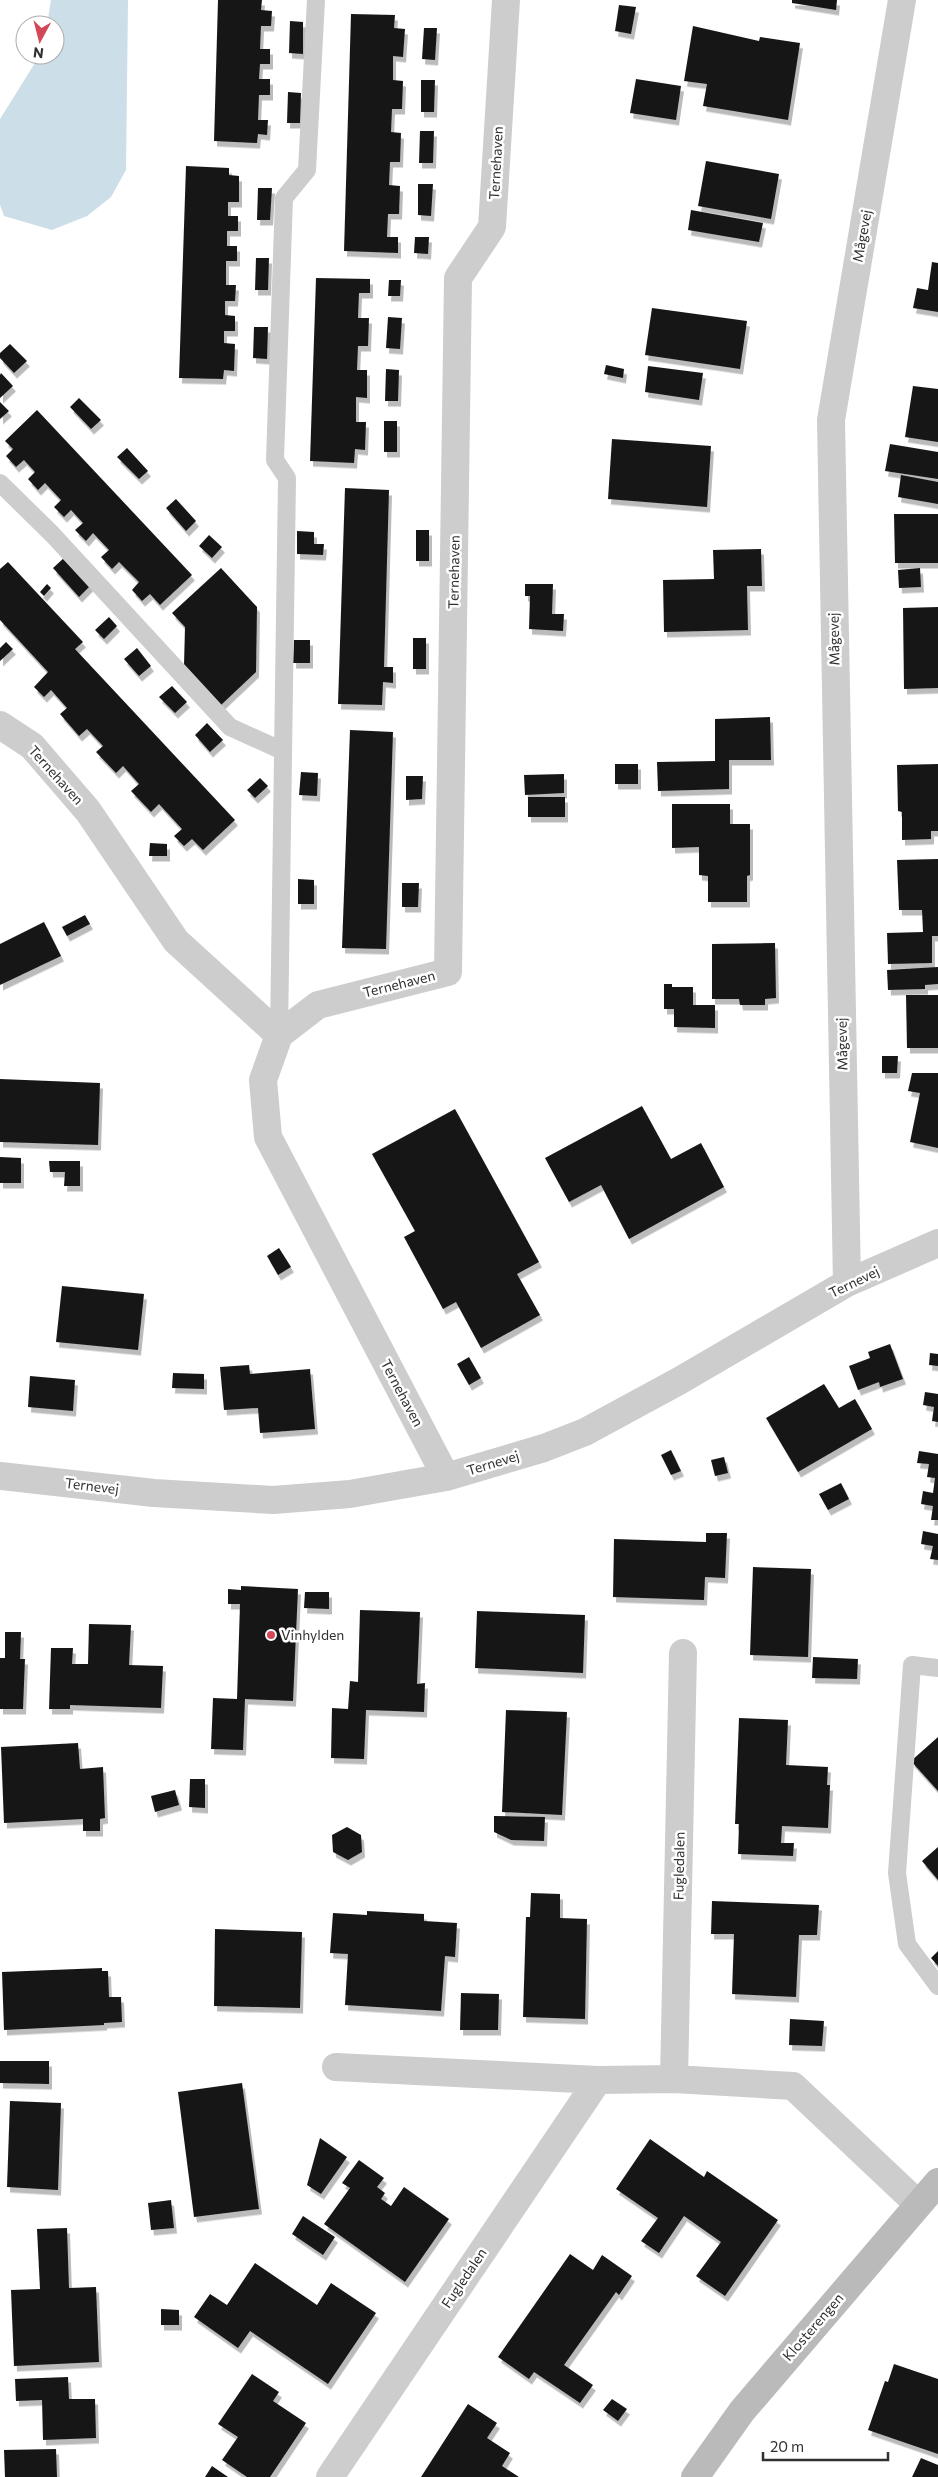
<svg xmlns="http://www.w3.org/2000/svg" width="938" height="2477" viewBox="0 0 938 2477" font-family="Commissioner,sans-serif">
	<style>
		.water { fill: #ccdee7 }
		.building { fill: #171717; filter: url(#shadow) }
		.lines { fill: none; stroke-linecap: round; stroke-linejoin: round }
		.lane { stroke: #cdcdcd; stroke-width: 18 }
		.street { stroke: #cdcdcd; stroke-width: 28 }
		.secondary { stroke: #bababa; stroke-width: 28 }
		.poi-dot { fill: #d24859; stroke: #fff; stroke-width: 2 }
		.labels { text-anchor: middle; stroke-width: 5; stroke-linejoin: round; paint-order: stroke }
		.street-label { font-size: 14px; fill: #303030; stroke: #fff }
		.poi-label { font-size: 14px; fill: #303030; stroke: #fff; text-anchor: start }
	</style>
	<defs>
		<filter id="shadow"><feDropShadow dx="3" dy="5.5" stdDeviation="0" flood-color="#0004"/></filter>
	</defs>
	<rect width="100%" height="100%" fill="#fff"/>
	<path class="water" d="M 51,0 L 128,0 L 126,170 L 111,197 L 87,216 L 52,230 L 4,216 L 0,205 L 0,119 L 40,55 L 55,55 L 55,25 L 47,25 Z"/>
	<path class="building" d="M 218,0 L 262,0 L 261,10 L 272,11 L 271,26 L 261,26 L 260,49 L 270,49 L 270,64 L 260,64 L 259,79 L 270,79 L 270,95 L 259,95 L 258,120 L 268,120 L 267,135 L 258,134 L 257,143 L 214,141 Z
		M 792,0 L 837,0 L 836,10 L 792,3 Z
		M 619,5 L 636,7 L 631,34 L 615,31 Z
		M 351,14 L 395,15 L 394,28 L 405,29 L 403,57 L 393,56 L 393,80 L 403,81 L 402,109 L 392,109 L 391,132 L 401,133 L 400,162 L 390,162 L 389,185 L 400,186 L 399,214 L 388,214 L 387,237 L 398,237 L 398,253 L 344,251 Z
		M 290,21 L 303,22 L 303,54 L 289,53 Z
		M 693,26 L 759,41 L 760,37 L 800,43 L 788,120 L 703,106 L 707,84 L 684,81 Z
		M 424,28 L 437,28 L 435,60 L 422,59 Z
		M 636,79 L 681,86 L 676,120 L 630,113 Z
		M 421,80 L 435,80 L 434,112 L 421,112 Z
		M 288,92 L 301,93 L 300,123 L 287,123 Z
		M 420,131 L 434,131 L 433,163 L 419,163 Z
		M 706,161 L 779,174 L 771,219 L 698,206 Z
		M 186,166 L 229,168 L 229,175 L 239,176 L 239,202 L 228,202 L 228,216 L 238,216 L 238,231 L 227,231 L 227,246 L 237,246 L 237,261 L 226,261 L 226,285 L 236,285 L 235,301 L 225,301 L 225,315 L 235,316 L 235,331 L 224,331 L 224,343 L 235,344 L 234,371 L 224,370 L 223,379 L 179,378 Z
		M 418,184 L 433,184 L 431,216 L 418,215 Z
		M 258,188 L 272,188 L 270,220 L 257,220 Z
		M 691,210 L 763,223 L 759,242 L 688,230 Z
		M 415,237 L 429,237 L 428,254 L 414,253 Z
		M 256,258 L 269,258 L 268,290 L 255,290 Z
		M 932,262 L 938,263 L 938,312 L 913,308 L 917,288 L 928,290 Z
		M 316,278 L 370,279 L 370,293 L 359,293 L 358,318 L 369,318 L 368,346 L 358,346 L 357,370 L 367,370 L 367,398 L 356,397 L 356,422 L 366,422 L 365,450 L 355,449 L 354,463 L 310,461 Z
		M 389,280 L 401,280 L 400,296 L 388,296 Z
		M 652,308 L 747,321 L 740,369 L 645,355 Z
		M 388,317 L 402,318 L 400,349 L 386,348 Z
		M 254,327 L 268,327 L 267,359 L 253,358 Z
		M 10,344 L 27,361 L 14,373 L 0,358 L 0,353 Z
		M 606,365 L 624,369 L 623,378 L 604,374 Z
		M 648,366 L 703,373 L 699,400 L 645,392 Z
		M 386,369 L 399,370 L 398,401 L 385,401 Z
		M 1,373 L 13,386 L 0,398 L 0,375 Z
		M 913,386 L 938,389 L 938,442 L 905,437 Z
		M 79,398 L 101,420 L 91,429 L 70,407 Z
		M 0,402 L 9,411 L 0,419 Z
		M 37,410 L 192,575 L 160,605 L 150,594 L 142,601 L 132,590 L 139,582 L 119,562 L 112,569 L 101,557 L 109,550 L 93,533 L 86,541 L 75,530 L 83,523 L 71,510 L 64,517 L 54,507 L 61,500 L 45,483 L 38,490 L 28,479 L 35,472 L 24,460 L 16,467 L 6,456 L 13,449 L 5,441 Z
		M 384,421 L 397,421 L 397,452 L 384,452 Z
		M 612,439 L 711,446 L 707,507 L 608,499 Z
		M 890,444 L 938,452 L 938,479 L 885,471 Z
		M 127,448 L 148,471 L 139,479 L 117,457 Z
		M 901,475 L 938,482 L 938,504 L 898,497 Z
		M 345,488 L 389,490 L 384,667 L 393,667 L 393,683 L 383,682 L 382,705 L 338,704 Z
		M 176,499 L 196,521 L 186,531 L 166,508 Z
		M 894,514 L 938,514 L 938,563 L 895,563 Z
		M 416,530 L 429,530 L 429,561 L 416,561 Z
		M 297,531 L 314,532 L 314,544 L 324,544 L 323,555 L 297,554 Z
		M 209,535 L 222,547 L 212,558 L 199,546 Z
		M 761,549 L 762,586 L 747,586 L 748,630 L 664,632 L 663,580 L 714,579 L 713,550 Z
		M 66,556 L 92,584 L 79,597 L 53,568 Z
		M 8,562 L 83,642 L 75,649 L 235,820 L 203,850 L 192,839 L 184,846 L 174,836 L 182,829 L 159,804 L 151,812 L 131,791 L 139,784 L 123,766 L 116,773 L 96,752 L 103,746 L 87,729 L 79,736 L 60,714 L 67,708 L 51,690 L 44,697 L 34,687 L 48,672 L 0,620 L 0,569 Z
		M 221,568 L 257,607 L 256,672 L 221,705 L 184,665 L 185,627 L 172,613 Z
		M 920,568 L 921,587 L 899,588 L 898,570 Z
		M 47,584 L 51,588 L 44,596 L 40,592 Z
		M 525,584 L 553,584 L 552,614 L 564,614 L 563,631 L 529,629 L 530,596 L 525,596 Z
		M 938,607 L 938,688 L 904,689 L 903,608 Z
		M 109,617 L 117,626 L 104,639 L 95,630 Z
		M 413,638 L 426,638 L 426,669 L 413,669 Z
		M 294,640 L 310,640 L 310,663 L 293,663 Z
		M 6,642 L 13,649 L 0,661 L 0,648 Z
		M 137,648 L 151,666 L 139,676 L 124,659 Z
		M 172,686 L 187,702 L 175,713 L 159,697 Z
		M 770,717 L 771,760 L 729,760 L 729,789 L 658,791 L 657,762 L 715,761 L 715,719 Z
		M 207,723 L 223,740 L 210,752 L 195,735 Z
		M 350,730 L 393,732 L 386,949 L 342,948 Z
		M 615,764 L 638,764 L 638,784 L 615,784 Z
		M 938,764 L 938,831 L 931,831 L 931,839 L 902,840 L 902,812 L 898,811 L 897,765 Z
		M 301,772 L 318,773 L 317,796 L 299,795 Z
		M 564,774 L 564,793 L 525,795 L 524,775 Z
		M 406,776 L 423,776 L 422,799 L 406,800 Z
		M 260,778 L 268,786 L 255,798 L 247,790 Z
		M 528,797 L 565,797 L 565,817 L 528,817 Z
		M 672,804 L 730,804 L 730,824 L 750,824 L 750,875 L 747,876 L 747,902 L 708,902 L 708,876 L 699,875 L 699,847 L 672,848 Z
		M 150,843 L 167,844 L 167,856 L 149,856 Z
		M 938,859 L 938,936 L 932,936 L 932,963 L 888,964 L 887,933 L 923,932 L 922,910 L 899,910 L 897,860 Z
		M 298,879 L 314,880 L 314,904 L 298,904 Z
		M 402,883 L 419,883 L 418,907 L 402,907 Z
		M 85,915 L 90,924 L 67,936 L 62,927 Z
		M 44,922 L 61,956 L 0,985 L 0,944 Z
		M 775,943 L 776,998 L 765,999 L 765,1005 L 740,1005 L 739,999 L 712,999 L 712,944 Z
		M 938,967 L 938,984 L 925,985 L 925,989 L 888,990 L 887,970 Z
		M 664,984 L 672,984 L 672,987 L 693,987 L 693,1005 L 715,1005 L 715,1028 L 674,1027 L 674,1009 L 664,1009 Z
		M 906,995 L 938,995 L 938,1048 L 907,1048 Z
		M 882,1056 L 898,1056 L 897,1073 L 882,1073 Z
		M 912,1073 L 938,1073 L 938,1148 L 910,1142 L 920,1093 L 908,1091 Z
		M 0,1079 L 100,1083 L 98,1145 L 0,1142 Z
		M 642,1106 L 671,1159 L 701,1143 L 724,1187 L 629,1239 L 601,1185 L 569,1202 L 545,1158 Z
		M 455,1109 L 539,1262 L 517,1274 L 540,1315 L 481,1348 L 456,1302 L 443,1309 L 404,1237 L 415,1231 L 372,1154 Z
		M 0,1157 L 21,1158 L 21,1183 L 0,1183 Z
		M 49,1161 L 80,1161 L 80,1186 L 64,1186 L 65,1172 L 50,1172 Z
		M 279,1248 L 291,1267 L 278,1275 L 267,1256 Z
		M 62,1286 L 144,1294 L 138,1350 L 56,1342 Z
		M 890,1344 L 903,1379 L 880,1387 L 879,1382 L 858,1390 L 849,1366 L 870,1358 L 868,1352 Z
		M 930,1353 L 938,1354 L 938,1366 L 929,1365 Z
		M 469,1357 L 481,1378 L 469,1385 L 457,1364 Z
		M 249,1365 L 250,1374 L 310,1369 L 315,1429 L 260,1433 L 258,1408 L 224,1410 L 220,1367 Z
		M 173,1373 L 204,1374 L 204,1389 L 172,1388 Z
		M 30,1376 L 75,1380 L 73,1411 L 28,1407 Z
		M 824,1384 L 839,1408 L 855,1399 L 872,1429 L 798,1472 L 766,1418 Z
		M 925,1392 L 938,1394 L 938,1422 L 932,1421 L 934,1407 L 923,1405 Z
		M 671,1450 L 681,1471 L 671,1475 L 661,1455 Z
		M 919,1451 L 938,1454 L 938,1520 L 931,1520 L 933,1506 L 921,1504 L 923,1491 L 933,1493 L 935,1478 L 927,1477 L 929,1464 L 917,1463 Z
		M 724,1457 L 728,1473 L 715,1476 L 711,1460 Z
		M 841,1483 L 849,1499 L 828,1510 L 819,1494 Z
		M 923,1531 L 938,1534 L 938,1560 L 930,1559 L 933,1546 L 921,1544 Z
		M 706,1533 L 727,1533 L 725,1578 L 705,1577 L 704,1600 L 613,1597 L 614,1539 L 706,1542 Z
		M 753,1567 L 811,1569 L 808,1657 L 750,1655 Z
		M 241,1586 L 298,1589 L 293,1701 L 245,1699 L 243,1750 L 211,1749 L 213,1698 L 237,1699 L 240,1604 L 228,1604 L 228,1589 L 241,1590 Z
		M 305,1592 L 329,1592 L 329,1609 L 304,1608 Z
		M 360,1610 L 420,1612 L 417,1684 L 425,1683 L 424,1712 L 366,1710 L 364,1759 L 331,1758 L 332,1708 L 348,1709 L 350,1681 L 358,1682 Z
		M 477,1611 L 585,1615 L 583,1673 L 475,1668 Z
		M 89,1624 L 131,1625 L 129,1665 L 163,1666 L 161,1708 L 70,1705 L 70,1709 L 49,1709 L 51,1648 L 73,1648 L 72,1664 L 88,1664 Z
		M 5,1632 L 21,1632 L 20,1659 L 25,1659 L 23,1709 L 0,1709 L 0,1658 L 5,1658 Z
		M 813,1657 L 858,1659 L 857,1679 L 812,1678 Z
		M 506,1710 L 567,1712 L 562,1815 L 502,1812 Z
		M 739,1718 L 788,1720 L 786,1765 L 828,1767 L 827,1785 L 830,1785 L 828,1828 L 782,1826 L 781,1843 L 794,1843 L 793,1856 L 738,1854 L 739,1824 L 735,1824 Z
		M 938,1737 L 938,1791 L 911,1761 Z
		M 78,1743 L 80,1769 L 103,1767 L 105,1818 L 100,1819 L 100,1831 L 83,1831 L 83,1819 L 4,1823 L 1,1747 Z
		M 190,1779 L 205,1779 L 205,1808 L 189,1807 Z
		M 175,1790 L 179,1805 L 155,1812 L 151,1796 Z
		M 494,1816 L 545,1817 L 544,1841 L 511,1840 L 494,1832 Z
		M 347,1827 L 361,1835 L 362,1852 L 348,1860 L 333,1852 L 332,1835 Z
		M 938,1847 L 938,1880 L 922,1861 Z
		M 531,1893 L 560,1894 L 560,1918 L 587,1919 L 585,2019 L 523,2017 L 526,1917 L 530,1917 Z
		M 712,1901 L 819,1905 L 817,1935 L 799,1935 L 796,1997 L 732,1994 L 734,1934 L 711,1934 Z
		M 367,1911 L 424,1914 L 424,1921 L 457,1923 L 455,1957 L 445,1956 L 441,2011 L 345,2005 L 348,1954 L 330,1953 L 333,1913 L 367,1915 Z
		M 215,1929 L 302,1932 L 300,2008 L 214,2006 Z
		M 938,1951 L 938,1966 L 931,1958 Z
		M 102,1968 L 102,1971 L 108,1971 L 109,1997 L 121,1997 L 122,2022 L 104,2023 L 104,2025 L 4,2030 L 2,1972 Z
		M 461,1993 L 499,1994 L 498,2030 L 460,2030 Z
		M 790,2019 L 824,2021 L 822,2046 L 789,2045 Z
		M 0,2061 L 49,2061 L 49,2084 L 0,2083 Z
		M 242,2083 L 259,2209 L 194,2217 L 178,2092 Z
		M 10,2101 L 61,2103 L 58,2190 L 7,2187 Z
		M 320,2138 L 347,2157 L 321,2194 L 307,2185 Z
		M 650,2139 L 704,2177 L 707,2171 L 778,2220 L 725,2296 L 696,2276 L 721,2242 L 684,2216 L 659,2253 L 641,2241 L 658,2218 L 616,2189 Z
		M 359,2160 L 384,2178 L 377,2187 L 385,2193 L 381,2199 L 391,2206 L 404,2187 L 449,2219 L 405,2282 L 324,2224 L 350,2188 L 342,2183 Z
		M 171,2200 L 174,2228 L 151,2230 L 148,2203 Z
		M 303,2216 L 335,2237 L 323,2255 L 292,2234 Z
		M 67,2228 L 69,2288 L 96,2287 L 99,2362 L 14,2366 L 11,2290 L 40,2289 L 37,2229 Z
		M 570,2254 L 593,2270 L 602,2255 L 632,2276 L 619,2295 L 616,2292 L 564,2365 L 593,2385 L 580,2403 L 534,2372 L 529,2379 L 498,2357 Z
		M 255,2263 L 317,2305 L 331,2283 L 376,2313 L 328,2384 L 250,2331 L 238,2348 L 194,2317 L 210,2294 L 227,2305 Z
		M 161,2309 L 179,2310 L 179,2325 L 161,2325 Z
		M 894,2364 L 938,2379 L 938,2454 L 868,2430 L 885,2381 L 888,2382 Z
		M 252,2374 L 279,2392 L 273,2401 L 306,2423 L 270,2477 L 247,2477 L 222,2460 L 238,2437 L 218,2424 Z
		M 68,2377 L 69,2399 L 95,2399 L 96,2438 L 43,2440 L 42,2400 L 16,2401 L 15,2379 Z
		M 612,2399 L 627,2409 L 618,2421 L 603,2410 Z
		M 468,2404 L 497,2423 L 487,2438 L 510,2453 L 502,2466 L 519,2477 L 421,2477 Z
		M 56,2449 L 57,2477 L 5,2477 L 4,2450 Z
		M 921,2458 L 938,2465 L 938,2477 L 912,2477 Z
		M 212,2466 L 228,2477 L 205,2477 Z"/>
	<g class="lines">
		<path class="lane" d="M 0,483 L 52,534 L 230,727 L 283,751
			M 279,1035 L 287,478 L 275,460 L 284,198 L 307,170 L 316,0
			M 938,1668 L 912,1665 L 897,1873 L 907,1944 L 938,1986"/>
		<path class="street" d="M 0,725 L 32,746 L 88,811 L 176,941 L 279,1035
			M 847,1283 L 831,420 L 902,0
			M 0,1476 L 154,1493 L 273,1500 L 350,1494 L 446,1477 L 544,1448 L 585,1432 L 679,1381 L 847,1283 L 938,1243
			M 446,1477 L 268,1137 L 263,1080 L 279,1035 L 318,1005 L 448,972 L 458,278 L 492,227 L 506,0
			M 336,2067 L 598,2080 L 674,2079 L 793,2086 L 918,2204
			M 674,2079 L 683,1653
			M 330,2477 L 598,2080"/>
		<path class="secondary" d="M 695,2477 L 742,2411 L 938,2182"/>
	</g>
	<circle class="poi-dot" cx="271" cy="1635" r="5"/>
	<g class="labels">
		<g class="street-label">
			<text transform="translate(496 163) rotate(-87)" y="5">Ternehaven</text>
			<text transform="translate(862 236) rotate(-80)" y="5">Mågevej</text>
			<text transform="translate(454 572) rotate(-89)" y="5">Ternehaven</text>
			<text transform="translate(834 639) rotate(-91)" y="5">Mågevej</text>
			<text transform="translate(56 775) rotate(48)" y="5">Ternehaven</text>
			<text transform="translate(399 984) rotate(-14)" y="5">Ternehaven</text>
			<text transform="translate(842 1044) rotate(-91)" y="5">Mågevej</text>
			<text transform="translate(854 1282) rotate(-26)" y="5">Ternevej</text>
			<text transform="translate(402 1393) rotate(62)" y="5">Ternehaven</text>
			<text transform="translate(493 1463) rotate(-17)" y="5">Ternevej</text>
			<text transform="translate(92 1486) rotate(7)" y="5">Ternevej</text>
			<text transform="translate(679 1866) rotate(-89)" y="5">Fugledalen</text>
			<text transform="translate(464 2278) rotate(-56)" y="5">Fugledalen</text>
			<text transform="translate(813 2327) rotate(-49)" y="5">Klosterengen</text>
		</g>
		<g class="poi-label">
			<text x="281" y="1640">Vinhylden</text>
		</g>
	</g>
	<g transform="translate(40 40) rotate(187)"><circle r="24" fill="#ffffff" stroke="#acacac"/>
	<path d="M0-4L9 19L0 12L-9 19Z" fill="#d24859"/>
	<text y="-8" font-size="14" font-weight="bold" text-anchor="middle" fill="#303030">N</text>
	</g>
	<path d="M763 2452v8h125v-8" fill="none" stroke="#303030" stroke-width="2.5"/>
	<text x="770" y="2452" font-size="15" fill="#303030" stroke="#ffffff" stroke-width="4" paint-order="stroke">20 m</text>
</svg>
